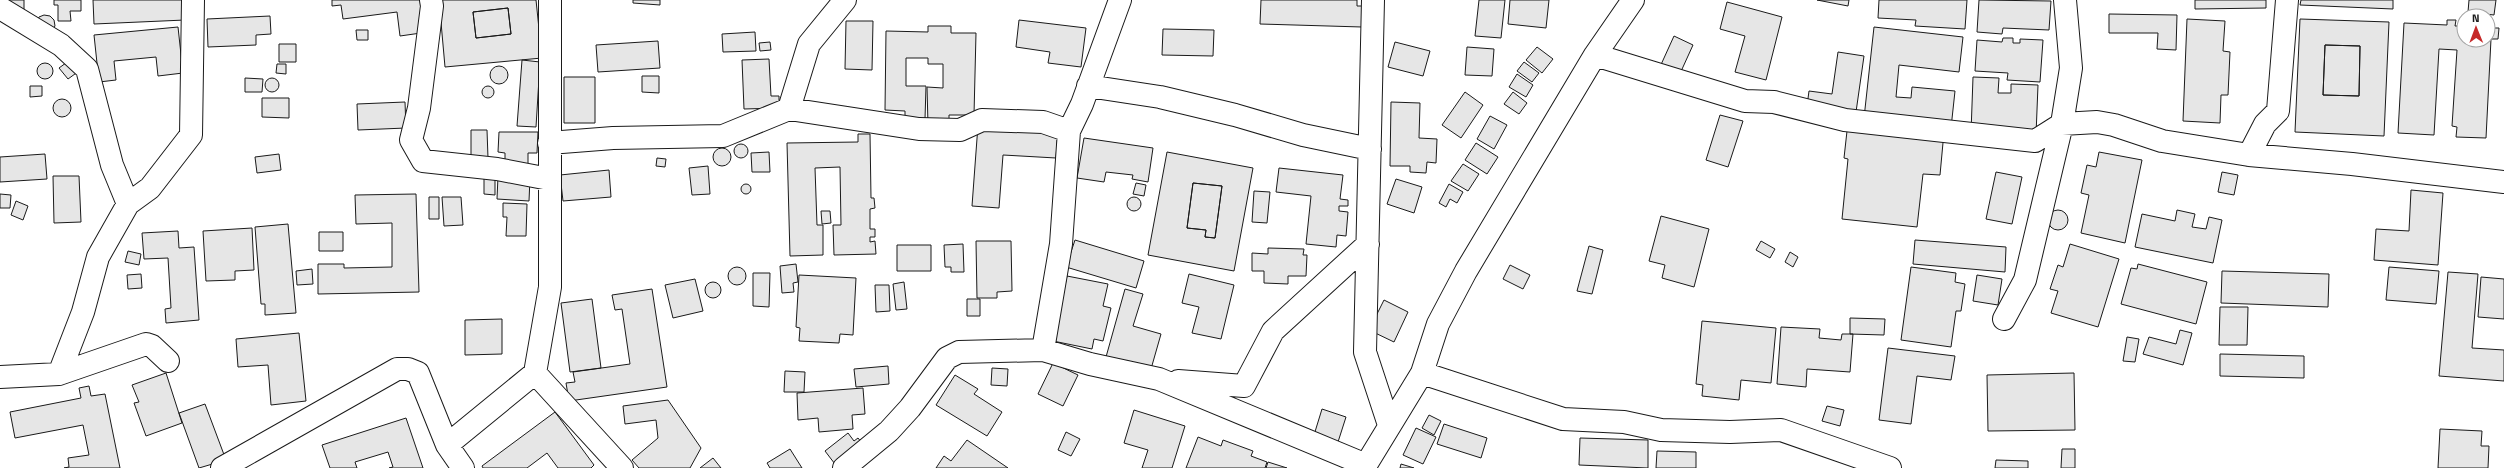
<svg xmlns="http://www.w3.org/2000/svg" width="2504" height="468" viewBox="0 0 2504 468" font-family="'Titillium Web',sans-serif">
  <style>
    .building { fill: #e6e6e6; stroke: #1a1a1a; fill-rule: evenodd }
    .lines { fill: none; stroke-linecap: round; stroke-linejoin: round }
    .street-casing { stroke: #1a1a1a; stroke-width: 24 }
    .street { stroke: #fff; stroke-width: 22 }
  </style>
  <rect width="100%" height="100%" fill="#fff"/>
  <path class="building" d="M9,0H24V11L10,12Z
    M54,0H81V11H70L71,21H58V5H54Z
    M93,0H185V20L94,24Z
    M332,0H424L428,32L400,36L397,12L343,19L341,5L332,6Z
    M439,0H536L542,58L445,67ZM508,8L511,34L476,38L473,12Z
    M633,0H660V5L633,3Z
    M1261,0H1357V6H1363L1362,27L1260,24Z
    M1479,0H1505L1501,38L1475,36Z
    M1510,0H1549L1546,28L1508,24Z
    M1817,0H1849L1848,6Z
    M1879,0H1967L1965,29L1915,26L1916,20L1878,18Z
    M1979,0L2051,1L2049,30L2003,28L2002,34L1977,32Z
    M2195,0H2266V8L2195,9Z
    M2301,0H2393V9L2300,5Z
    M2469,0H2496L2494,15L2468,12Z
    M1727,2L1782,17L1766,80L1735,72L1745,36L1720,29Z
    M508,8L511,34L476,38L473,12Z
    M2109,14L2177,15L2176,50L2157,49L2158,33H2109Z
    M44,15L50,16L54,20L55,26L52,30L36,22L39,17Z
    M270,16L271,34L256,35V45L208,47L207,19Z
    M2187,19L2225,21L2223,51L2230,52L2228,95H2221L2220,123L2183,121Z
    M2300,19L2389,22L2384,136L2295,132ZM2325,45L2360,46L2359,96L2323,95Z
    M1019,20L1086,28L1081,67L1048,63L1050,52L1016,47Z
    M2447,20H2456L2455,26H2464V40H2488V28H2499L2498,39H2491L2486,138L2456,137L2457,127L2452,126L2457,50L2439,49L2434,135L2398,133L2404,23L2447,25Z
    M846,21H873L872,70L845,69Z
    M928,26H951V33H976L974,115H949V125H928L927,87L943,88V64H928V58H906V86H926L925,119H905V111L885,110L886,31L928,32Z
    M178,27L183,73L158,76L156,57L114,61L116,80L99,82L94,35Z
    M1874,27L1963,37L1959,72L1899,65L1896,97L1911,98L1912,87L1955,91L1951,128L1864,118Z
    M1163,29L1214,30L1213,56L1162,55Z
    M356,30H368V40H357Z
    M755,32L756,51L723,52L722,34Z
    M1674,36L1693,45L1678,78L1659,69Z
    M2003,38H2013V43H2020V39L2043,40L2040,82L2007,80L2008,73L1975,71L1977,40L2002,42Z
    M658,41L660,68L598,72L596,45Z
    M770,42L771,50L760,51L759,43Z
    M1395,42L1430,51L1423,76L1388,67Z
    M279,44H296V62H279Z
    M2325,45L2360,46L2359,96L2323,95Z
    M1467,47L1494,49L1492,76L1465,75Z
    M1537,47L1553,59L1542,73L1526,60Z
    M1838,52L1864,56L1856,112L1807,106L1809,91L1832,94Z
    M769,59L771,96H779V108L744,109L742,60Z
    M70,60L79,71L68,79L59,68Z
    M522,60L540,62L536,127L517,126Z
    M1524,62L1539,73L1532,82L1517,71Z
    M37 71a8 8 0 1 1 16 0a8 8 0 1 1-16 0Z
    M277,64H286V74L276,73Z
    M490 75a9 9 0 1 1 18 0a9 9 0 1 1-18 0Z
    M1517,74L1533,85L1526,97L1509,87Z
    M642,76H659V93L642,92Z
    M564,77H595V123H564Z
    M1973,77L1999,78L1998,93H2011V84L2038,85L2036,135L1971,133Z
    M245,78L263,79L262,92H245Z
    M265 85a7 7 0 1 1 14 0a7 7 0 1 1-14 0Z
    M482 92a6 6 0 1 1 12 0a6 6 0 1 1-12 0Z
    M30,86H42V96L30,97Z
    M1465,92L1483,105L1461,138L1442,125Z
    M1513,92L1527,103L1519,114L1504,104Z
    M262,98H289V118L262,117Z
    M53 108a9 9 0 1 1 18 0a9 9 0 1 1-18 0Z
    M405,102L406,128L358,130L357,104Z
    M1391,102L1420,103L1419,138L1437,139L1436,163L1427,162L1426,173L1410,172V166H1390Z
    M1720,115L1743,121L1728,167L1706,160Z
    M1490,116L1507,125L1494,149L1477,139Z
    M1848,122L1944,132L1940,175L1923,174L1917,227L1842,219L1848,159L1844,158Z
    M978,125L1058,130L1056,158L1003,155L999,208L972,206Z
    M471,130H487L488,158H471Z
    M499,132H538L537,153H528V169L505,168V153L498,152Z
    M858,134H870L871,198H874L875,208L870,209V229H875V237H870V242L875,241L876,254L834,255L833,225H841L840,167L815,168L817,225H823V255L790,256L787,143L858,142Z
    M1084,138L1153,148L1148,182L1132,179L1133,175L1106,172L1104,182L1077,178Z
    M1476,143L1498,157L1487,174L1465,160Z
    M734 151a7 7 0 1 1 14 0a7 7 0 1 1-14 0Z
    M713 157a9 9 0 1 1 18 0a9 9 0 1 1-18 0Z
    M769,152L770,172H752L751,153Z
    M1167,152L1253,168L1234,271L1148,255ZM1193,183L1222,186L1215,238L1205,237L1206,230L1187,228Z
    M2099,152L2142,160L2125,243L2081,233L2089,195L2081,193L2087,165L2096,167Z
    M45,154L47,179L0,182V157Z
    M279,154L281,170L257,173L255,157Z
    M657,158L666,159L665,167L656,166Z
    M1463,164L1479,174L1468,191L1451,181Z
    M708,166L710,194L692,195L689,168Z
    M1279,168L1343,175L1340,199L1348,200V206H1339V211L1348,212L1346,236L1337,235L1336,247L1306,244L1311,196L1276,192Z
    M609,170L611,197L563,201L560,175Z
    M1996,172L2022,177L2012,224L1986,219Z
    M2222,172L2238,175L2234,195L2218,192Z
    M484,173H495V195L484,194Z
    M53,176H79L81,222L54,223Z
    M498,176L530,178L529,201L497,199Z
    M1396,179L1422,187L1414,213L1387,204Z
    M1136,183L1146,185L1144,196L1133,194Z
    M1193,183L1222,186L1215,238L1205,237L1206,230L1187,228Z
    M741 189a5 5 0 1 1 10 0a5 5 0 1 1-10 0Z
    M1449,184L1463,192L1457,203L1450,199L1446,207L1439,203Z
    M2411,190L2443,193L2438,265L2374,260L2376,229L2409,231Z
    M1254,191L1270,192L1267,223L1252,222Z
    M0,194L11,195L10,208H0Z
    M416,194L419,292L318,294V264H344V268L392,267V223L356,224L355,195Z
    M429,197H439V219H429Z
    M442,197H461L463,225L444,226Z
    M1127 204a7 7 0 1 1 14 0a7 7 0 1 1-14 0Z
    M16,201L28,206L23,220L11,215Z
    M503,203L527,204L526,236H506L507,217H503Z
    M2048 220a10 10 0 1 1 20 0a10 10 0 1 1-20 0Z
    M2177,210L2195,214L2192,227L2206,229L2209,217L2222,220L2213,263L2135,247L2142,214L2175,221Z
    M821,211H830L831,223L822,224Z
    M1661,216L1709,229L1694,287L1662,278L1665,265L1649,261Z
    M288,224L296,313L265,315V304H261L255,227Z
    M252,228L254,270L235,271V280L206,281L203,231Z
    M178,231L179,248L194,247L199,320L166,323L165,309L171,308L168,258L144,259L142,233Z
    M319,232H343V251H319Z
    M1075,240L1144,261L1136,288L1066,267Z
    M1915,240L2006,247L2005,272L1913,264Z
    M976,241H1011L1012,291L997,292V298H977Z
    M1761,241L1775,249L1770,258L1756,250Z
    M963,244L964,272H951V267H945L944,245Z
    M2070,244L2119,259L2098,327L2051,313L2058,291L2050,289L2058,265L2063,267Z
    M897,245H931V271H897Z
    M1589,246L1603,250L1592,294L1577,291Z
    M1268,248L1304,249L1303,255H1307L1306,276H1288V284L1264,283V271H1252V253L1268,254Z
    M128,251L141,254L139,265L125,262Z
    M1790,252L1798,257L1793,267L1785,262Z
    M796,264L798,282L793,283L794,292L782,293L780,266Z
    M2138,264L2207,282L2196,324L2121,304L2131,268L2137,269Z
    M1510,265L1530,275L1523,289L1503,279Z
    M1911,267L1956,273L1955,282L1965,284L1961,311H1956L1951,347L1901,340Z
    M2389,267L2439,271L2436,304L2386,300Z
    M728 276a9 9 0 1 1 18 0a9 9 0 1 1-18 0Z
    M312,269L313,284L297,285L296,271Z
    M2222,271L2329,274L2328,307L2221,303Z
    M2448,272L2478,274L2472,348L2504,350V381L2439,376Z
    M753,273H770L769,307L753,306Z
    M141,274L142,288L128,289L127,275Z
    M1189,274L1234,285L1221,339L1192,333L1199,307L1182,303Z
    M799,275L856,278L853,335L840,334L839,343L799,341L800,328L796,327Z
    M1977,275L2002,279L1998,305L1973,301Z
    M1067,276L1108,284L1103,306L1111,308L1103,341L1094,339L1092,349L1053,341Z
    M2481,277L2504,279V319L2478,317Z
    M695,279L703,311L673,318L665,285Z
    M705 290a8 8 0 1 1 16 0a8 8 0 1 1-16 0Z
    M904,282L907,309L896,310L893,284Z
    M875,285H889L890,311L876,312Z
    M652,289L667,387L569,401L566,383L575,382L573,372L630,364L622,309L615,310L612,295Z
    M1125,289L1143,294L1133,326L1161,334L1151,369L1106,357Z
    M592,299L601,368L570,372L561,303Z
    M967,299H980V316H967Z
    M1384,300L1408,312L1394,342L1369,330Z
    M2220,307H2248L2247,345H2219Z
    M1850,318L1885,319L1884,335L1850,334Z
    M502,319V354L465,355V320Z
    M1702,321L1776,328L1771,383L1741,380L1739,400L1702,396L1703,385L1696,384Z
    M1781,327L1820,329L1819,338L1841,340L1842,334H1853L1850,372L1807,369L1806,387L1777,384Z
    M2180,330L2192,333L2183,365L2143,354L2149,337L2176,344Z
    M299,333L306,401L271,405L268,365L238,367L236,339Z
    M2127,337L2139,339L2135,362L2123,361Z
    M1888,348L1955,356L1951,380L1917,376L1911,424L1879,420Z
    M2220,354L2304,356V378L2220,376Z
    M1053,363L1078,375L1063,406L1038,394Z
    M888,366L889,384L856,387L854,369Z
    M992,368L1008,369L1007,386L991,385Z
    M785,371L805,372L804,392H784Z
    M166,373L182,423L146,436L134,403L139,402L132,385Z
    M2074,373L2075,430L1988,431L1987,375Z
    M955,375L978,389L974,394L1002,412L987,436L936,405Z
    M89,386L91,396L105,394L120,468H64L69,467L68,458L89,455L83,425L15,438L10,412L81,398L79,388Z
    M863,388L865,414L852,415L853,429L819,432L818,418L798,420L797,393Z
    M668,400L701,448L690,468H639L632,460L658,438L656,420L625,424L623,406Z
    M205,404L226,460L199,468L179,413Z
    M1827,406L1844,410L1840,426L1822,421Z
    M1322,409L1346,417L1338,442L1314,435Z
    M1134,410L1185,426L1172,468H1142L1148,450L1124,443Z
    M555,412L594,465L591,468H558L547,453L527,468H483L482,466Z
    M1429,415L1441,421L1434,435L1422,428Z
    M406,418L423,468H389L393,467L388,452L355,462L357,468H330L322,445Z
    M1444,424L1487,438L1481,458L1437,444Z
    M1416,428L1436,437L1423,464L1403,455Z
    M2440,429L2482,431L2481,446H2489L2488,468H2438Z
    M1066,432L1080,439L1071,456L1058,450Z
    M848,433L854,441L858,438L866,448L838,468L825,451Z
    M1198,437L1221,446L1223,440L1253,451L1251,456L1267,462L1265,468H1186Z
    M1580,438L1648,440V468L1579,465Z
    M967,440L1008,468H936L944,456L951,461Z
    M790,449L802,468H770L767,463Z
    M2062,449H2075V468H2061Z
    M1657,451L1696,452V468H1656Z
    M713,458L721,468H700Z
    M1996,460L2028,461V468H1995Z
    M1268,462L1287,468H1266Z
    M1401,464L1414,468H1400Z"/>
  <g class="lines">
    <g class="street-casing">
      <path id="street" d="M431,0L432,6L419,108L411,140L423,161L497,169L549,179
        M550,0V287L535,373L622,468
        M1373,0L1365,352L1389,425
        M0,8L61,45L87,69L112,165L128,204
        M1595,55L1745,101L1774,102L1845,120L2035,141L2062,124L2097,122L2114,125L2162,141L2249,155L2352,164L2504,182
        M1088,86L1160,97L1235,115L1303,135L1370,149
        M789,109L809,44L845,0
        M549,143L613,138L723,136L789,109L919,129L960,130L982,120L1043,122L1069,131
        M2249,155L2265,124L2278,111L2287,0
        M2004,319L2025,280L2062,124L2071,68L2065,0
        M1043,350L1061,244L1069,131L1082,104L1120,0
        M1422,373L1563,419L1624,422L1661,430L1730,432L1781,430L1890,468
        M59,374L83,312L98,257L128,204L150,188L191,135L193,0
        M0,377L59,374L146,344L152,346L168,361
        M1178,381L1244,386L1273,331L1368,244
        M447,445L535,373
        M222,468L397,369H408L418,373L447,445L463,468
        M844,468L889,431L910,408L947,358L959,352L1043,350L1090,364L1159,379L1366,465
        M1364,468L1422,373L1438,324L1466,271L1595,55L1633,0"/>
    </g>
    <use href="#street" class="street"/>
  </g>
  <g transform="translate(2476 28) rotate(359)"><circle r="19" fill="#ffffff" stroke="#a3a3a3"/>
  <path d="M0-3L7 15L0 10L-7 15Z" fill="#c62828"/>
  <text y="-6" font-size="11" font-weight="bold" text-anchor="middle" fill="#1a1a1a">N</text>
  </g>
</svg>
